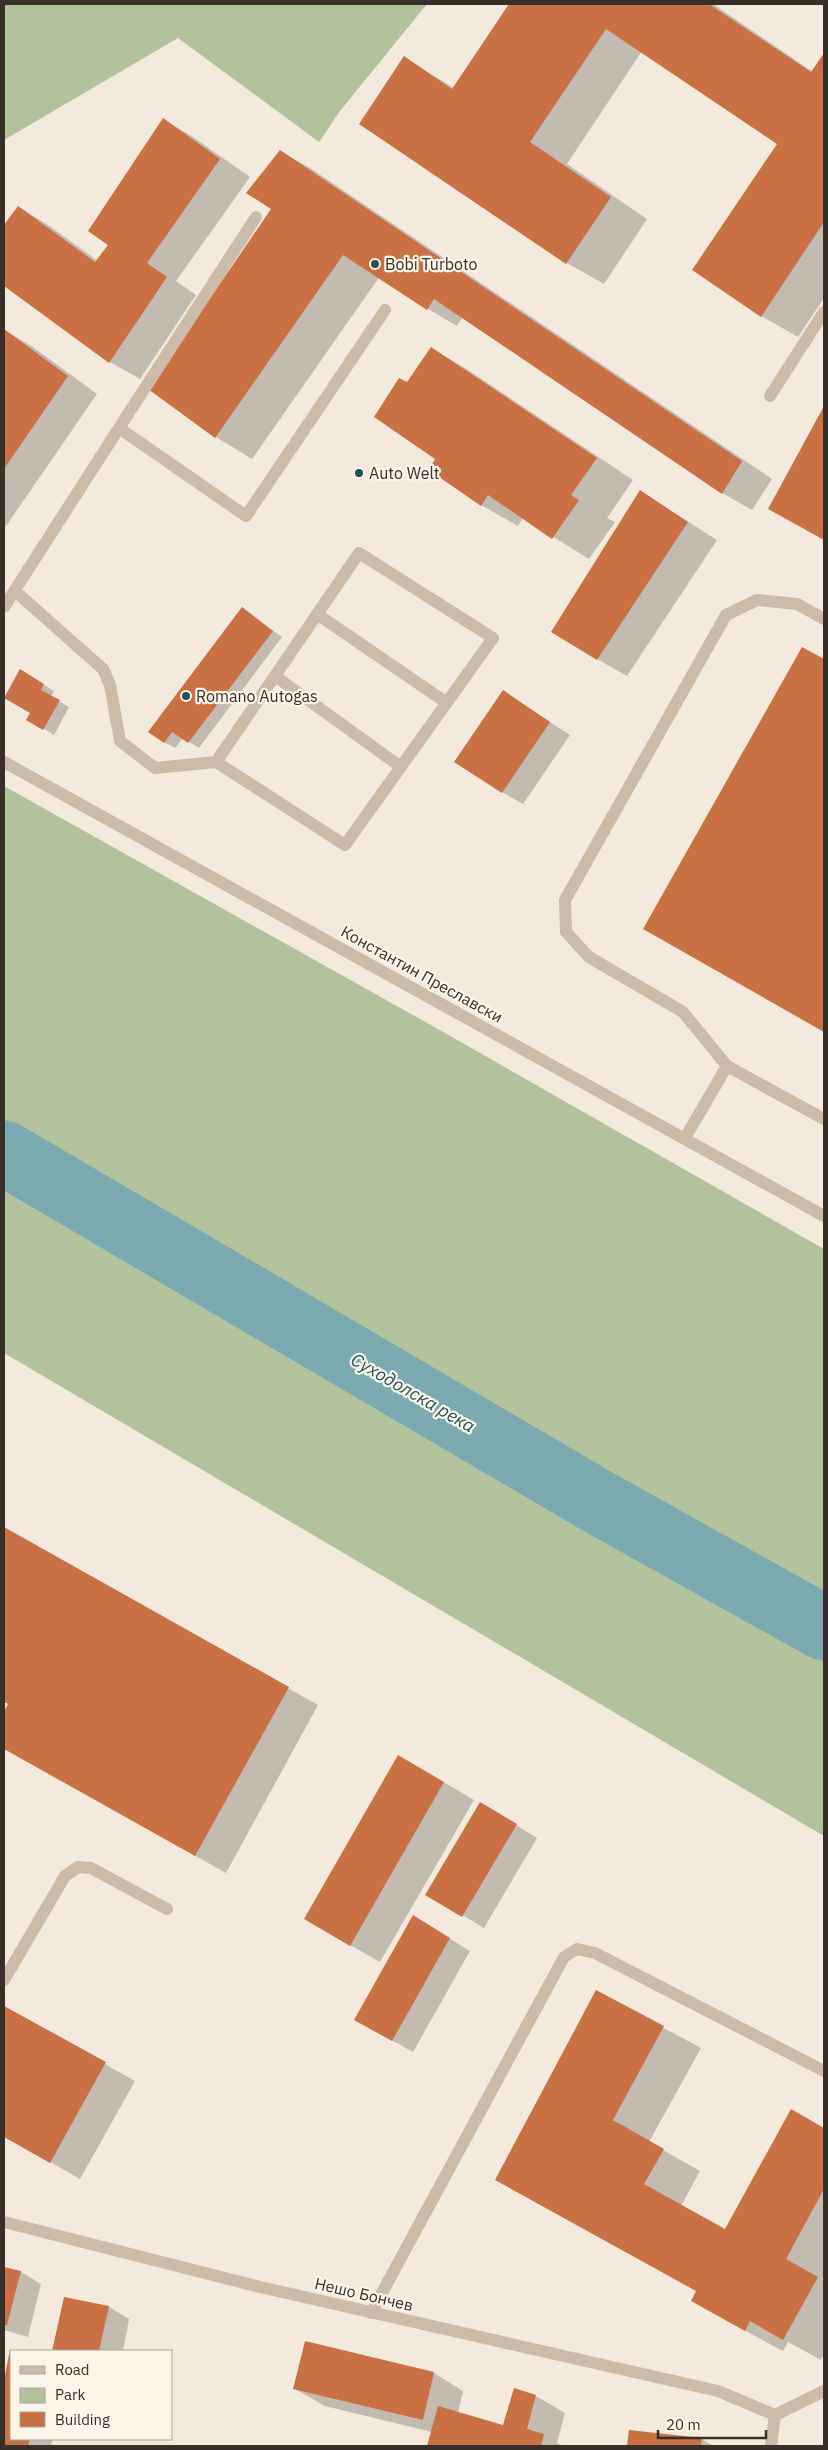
<svg xmlns="http://www.w3.org/2000/svg" width="828" height="2450" viewBox="0 0 828 2450" font-family="'IBM Plex Sans',sans-serif">
  <style>
    .green { fill: #b2c29c }
    .shadow { fill: #0003 }
    .lines { fill: none; stroke-linecap: round; stroke-linejoin: round }
    .river { stroke: #7baab1; stroke-width: 65 }
    .building { fill: #c97045 }
    .minor { stroke: #cbbba8; stroke-width: 12 }
    .poi-dot { fill: #1d515b; stroke: #faf4e9; stroke-width: 2 }
    .labels { text-anchor: middle; stroke-width: 4.5; stroke-linejoin: round; paint-order: stroke }
    .poi-label { font-size: 16px; fill: #382f29; stroke: #faf4e9; text-anchor: start }
    .street-label { font-size: 16px; fill: #382f29; stroke: #faf4e9 }
    .water-label { font-size: 18px; font-style: italic; fill: #1d515b; stroke: #faf4e9 }
  </style>
  <rect width="100%" height="100%" fill="#f3eadd"/>
  <path class="green" d="M4,4H427L340,111L319,142L178,38L4,140Z
    M4,786L445,1033L824,1249V1836L4,1353Z"/>
  <path class="shadow" d="M511,4H713L813,72L824,55V298L798,337L761,316L779,143L642,51L567,164L647,219L604,284L567,263L404,58L454,88Z
    M164,120L193,137L250,177L176,281L196,295L140,379L110,362L4,285V227L19,207L48,225L98,261L110,244Z
    M280,151L310,168L772,479L752,510L722,493L463,317L457,326L428,309L380,276L252,459L216,437L150,389L272,211Z
    M4,330L33,347L97,394L4,529Z
    M431,348L468,370L633,480L607,518L615,522L589,559L523,518L518,526L481,505L437,459L407,384Z
    M824,408V540L770,509Z
    M641,492L717,540L627,676L597,659Z
    M242,609L282,637L199,748L183,738L175,748L164,742Z
    M803,649L824,661V1031L645,928Z
    M21,671L54,691L51,697L69,707L54,735L28,719L32,713Z
    M503,692L570,735L523,804L502,792Z
    M4,1529L318,1705L226,1873L4,1748V1714L9,1704L4,1701Z
    M428,1773L474,1800L380,1962L350,1945Z
    M501,1816L537,1838L484,1928L427,1894Z
    M434,1929L470,1951L413,2052L377,2032Z
    M597,1992L701,2048L649,2142L700,2171L681,2206L725,2231L791,2111L824,2129V2277L822,2280L824,2282V2354L821,2360L788,2342L783,2351L729,2322L697,2291L534,2201Z
    M4,2008L135,2081L80,2179L4,2136Z
    M4,2268L21,2272L41,2284L28,2337L4,2330Z
    M65,2298L109,2307L129,2319L123,2351H53Z
    M11,2353V2439H53L51,2446H4V2387Z
    M434,2373L463,2391L458,2413L504,2426L536,2396L565,2413L557,2443L563,2446H428L432,2432L325,2406L295,2389Z
    M630,2432L701,2439L714,2446H628Z"/>
  <g class="lines">
    <path class="river" d="M4,1153L595,1500L824,1628"/>
  </g>
  <path class="building" d="M509,4H709L811,72L824,53V222L761,317L692,270L777,144L606,29L530,142L611,197L566,264L359,124L404,56L452,89Z
    M163,118L220,159L147,263L167,277L109,363L4,286V225L18,206L95,262L108,245L88,231Z
    M280,150L742,461L722,494L434,299L427,310L343,255L215,438L148,389L271,209L246,193Z
    M4,329L68,376L4,469Z
    M431,347L597,458L571,495L579,500L552,539L488,495L481,506L429,470L435,459L374,417L399,378L407,382Z
    M824,406V540L768,509Z
    M640,490L688,522L597,660L551,632Z
    M242,607L273,631L188,743L172,732L164,743L148,732Z
    M802,647L824,659V1032L643,929Z
    M20,669L44,684L41,690L60,700L43,730L26,720L30,713L4,698Z
    M503,690L550,722L502,793L454,762Z
    M4,1527L289,1687L195,1856L4,1749V1712L8,1704L4,1702Z
    M398,1755L444,1782L350,1946L304,1919Z
    M480,1802L517,1824L462,1917L425,1895Z
    M413,1915L450,1938L392,2041L354,2020Z
    M596,1990L664,2026L613,2120L664,2149L644,2184L725,2229L791,2109L824,2128V2189L786,2259L818,2277L783,2340L750,2321L745,2331L691,2301L696,2291L495,2180Z
    M4,2006L106,2062L50,2163L4,2137Z
    M4,2267L21,2271L7,2325H4Z
    M64,2297L109,2306L99,2351H52Z
    M305,2341L434,2372L423,2420L293,2389Z
    M10,2349L11,2439H30L28,2446H4V2381Z
    M514,2388L536,2395L527,2429L544,2434L541,2446H427L438,2406L503,2425Z
    M629,2430L702,2438L701,2446H627Z"/>
  <g class="lines">
    <path class="minor" d="M770,396L824,312
      M119,428L256,217
      M15,591L103,669L110,685L120,741L155,768L216,762L345,845L493,638L359,553L216,762
      M4,607L119,428L246,516L385,310
      M317,614L447,703
      M824,619L797,604L757,600L726,615L565,900L566,932L589,957L683,1012L727,1066L824,1119
      M275,676L401,767
      M4,762L824,1216
      M685,1138L727,1066
      M4,1980L65,1876L78,1867L91,1868L167,1909
      M4,2222L260,2287L718,2391L775,2415L824,2391
      M371,2313L564,1957L577,1949L595,1953L824,2071
      M771,2446L775,2415"/>
  </g>
  <g class="poi-dot">
    <circle cx="375" cy="264" r="5"/>
    <circle cx="359" cy="473" r="5"/>
    <circle cx="186" cy="696" r="5"/>
  </g>
  <g class="labels">
    <g class="poi-label">
      <text x="385" y="270">Bobi Turboto</text>
      <text x="369" y="479">Auto Welt</text>
      <text x="196" y="702">Romano Autogas</text>
    </g>
    <g class="street-label">
      <text transform="translate(422 974) rotate(29)" y="6">Константин Преславски</text>
      <text transform="translate(364 2294) rotate(13)" y="6">Нешо Бончев</text>
    </g>
    <g class="water-label">
      <text transform="translate(413 1393) rotate(30)" y="6">Суходолска река</text>
    </g>
  </g>
  <rect width="828" height="2450" fill="none" stroke="#382f29" stroke-width="10"/>
  <rect x="10" y="2350" width="162" height="90" fill="#faf4e9" stroke="#aca59c"/>
  <rect x="20" y="2366" width="25" height="8" fill="#cbbba8" stroke="#aca59c"/>
  <text x="55" y="2375" font-size="15" fill="#382f29">Road</text>
  <rect x="20" y="2388" width="25" height="15" fill="#b2c29c" stroke="#aca59c"/>
  <text x="55" y="2400" font-size="15" fill="#382f29">Park</text>
  <rect x="20" y="2412" width="25" height="15" fill="#c97045" stroke="#aca59c"/>
  <text x="55" y="2425" font-size="15" fill="#382f29">Building</text>
  <path d="M658 2430v8h108v-8" fill="none" stroke="#382f29" stroke-width="2.5"/>
  <text x="666" y="2430" font-size="15" fill="#382f29" stroke="#faf4e9" stroke-width="4" paint-order="stroke">20 m</text>
</svg>
